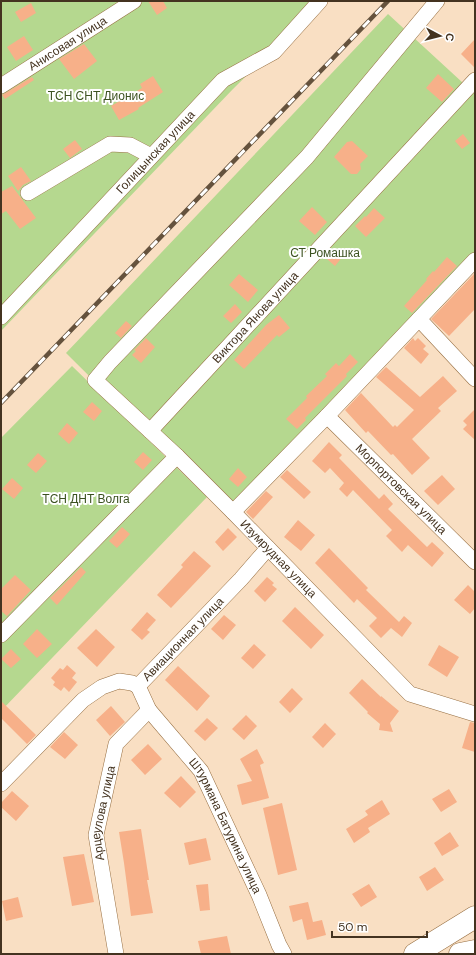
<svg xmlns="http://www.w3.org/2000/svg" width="476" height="955" viewBox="0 0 476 955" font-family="'DM Sans',sans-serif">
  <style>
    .green { fill: #b5d88f }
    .building { fill: #f7b089 }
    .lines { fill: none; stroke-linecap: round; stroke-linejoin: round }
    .street-casing { stroke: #976f42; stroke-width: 16 }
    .primary-casing { stroke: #976f42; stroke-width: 23 }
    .street { stroke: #fff; stroke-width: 15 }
    .primary { stroke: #fff; stroke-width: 22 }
    .rail-casing { stroke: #65523d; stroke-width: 4.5 }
    .rail { stroke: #fff; stroke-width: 3; stroke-dasharray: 9; stroke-linecap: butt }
    .labels { text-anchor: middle; stroke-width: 4; stroke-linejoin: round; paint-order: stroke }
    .street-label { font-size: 12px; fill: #443320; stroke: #fff }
    .park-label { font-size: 12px; fill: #3c5221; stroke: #fff }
  </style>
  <rect width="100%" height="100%" fill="#f9dfc3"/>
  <path class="green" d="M1,1H322L233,89L1,331Z
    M388,14L475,94V265L231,517L66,353Z
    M72,366L207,497L1,711V438Z"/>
  <path class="building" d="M148,1H163L167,8L157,15Z
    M31,3L36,13L21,22L15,12Z
    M24,36L33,50L16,61L7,47Z
    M475,39V68L461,54Z
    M84,44L97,61L74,79L59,59Z
    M438,74L454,89L442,102L426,88Z
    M153,76L163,92L138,108L139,109L119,120L111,106L142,88L140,84Z
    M32,77L34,80L5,99L2,95Z
    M463,134L470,143L462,149L455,141Z
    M75,140L82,149L70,158L63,149Z
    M352,141L368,156L360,164L361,169L357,174H351L334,157L347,142Z
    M21,167L31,181L23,185L18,191L8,176Z
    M12,186L36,218L20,229L6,211L1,214V192Z
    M312,207L327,222L315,235L299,221Z
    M374,208L385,218L366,237L355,226L365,216L366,217Z
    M336,249L344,255L335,266L327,259Z
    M447,257L457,266L412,313L404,306L427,280L426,279L433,271L434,272Z
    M475,273V309L449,336L431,319Z
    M239,274L258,290L248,302L229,285Z
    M235,304L242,312L231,323L223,316Z
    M279,315L290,328L279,337L277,335L244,369L234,360L266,325Z
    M126,321L132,326L121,338L115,333Z
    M146,338L155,347L141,363L132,355L136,351L134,350Z
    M413,338L415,341L418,338L426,346L423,349L429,354L421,364L404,348Z
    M350,354L358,362L346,374L347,376L305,418L306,420L297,429L286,419L307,398L306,396L327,376L325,374L336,363L339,366Z
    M386,367L420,397L443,376L457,391L438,408L441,411L412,439L430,458L412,475L393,454L391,455L368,431L366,433L345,410L361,393L393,427L395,425L397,427L414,410L376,377Z
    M92,402L102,411L94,421L83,412Z
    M475,409V440L463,429L467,425L463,421Z
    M67,423L78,433L69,444L58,434Z
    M329,442L342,455L339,458L379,499L384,494L393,504L388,509L427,547L432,542L444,553L432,567L408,545L402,552L386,536L392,530L353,490L347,497L339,489L344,483L330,468L325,473L312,461Z
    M143,452L152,460L143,470L134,462Z
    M38,453L47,461L36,473L27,465Z
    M238,468L247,477L238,487L229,479Z
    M287,470L311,492L304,499L280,477Z
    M442,475L455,489L438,505L424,491Z
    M12,478L23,488L14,499L2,489Z
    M266,491L273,497L253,519L246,512Z
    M298,520L315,535L301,551L284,537Z
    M122,527L130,534L117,548L109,541Z
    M228,528L237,537L223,551L215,542Z
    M329,548L368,588L366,590L399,622L404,616L412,623L402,637L391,628L381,638L369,626L377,618L357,599L354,603L315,563Z
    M194,551L211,566L171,608L157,595L183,567L181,565Z
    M81,567L86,572L57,605L50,598Z
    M15,575L31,590L7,616L1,611V589Z
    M267,577L274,583L272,585L277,589L265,602L254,591Z
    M468,585L475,592V608L470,614L454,600Z
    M295,607L324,635L311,649L282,621Z
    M147,612L156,620L147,630L150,632L142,640L131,630Z
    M224,615L236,625L223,640L211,629Z
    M37,629L52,644L37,658L23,644Z
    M96,629L115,647L97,667L77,648Z
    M254,644L266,655L253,669L241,658Z
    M439,645L459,657L447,677L428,665Z
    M11,649L21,659L11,668L1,659Z
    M67,665L76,673L72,678L77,682L69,692L64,687L61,691L53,685L55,682L51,678L60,668L63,670Z
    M178,666L210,696L197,711L165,680Z
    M362,679L381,697V696L399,711L390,723L393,732L379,730L380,724L367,713L368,712L349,693Z
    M292,688L303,699L290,713L279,702Z
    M1,701L36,735L27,744L1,718Z
    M111,706L125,722L110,736L96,720Z
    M246,715L257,726L244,740L232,729Z
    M207,718L218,728L205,741L194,731Z
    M470,722L475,723V752L462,748Z
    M325,723L336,734L323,748L312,737Z
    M64,732L78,745L65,759L50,747Z
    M148,744L162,759L145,775L131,760Z
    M257,749L264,763L260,765L269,798L242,805L237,785L252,781L240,759Z
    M181,776L196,792L180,808L164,793Z
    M449,789L457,802L441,812L432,799Z
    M12,791L29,806L16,821L1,807V803Z
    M382,800L390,814L368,828L370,832L354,843L346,829L368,815L365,811Z
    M282,803L297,870L278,875L263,808Z
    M141,829L149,880H147L153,913L131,916L124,863L119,832Z
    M450,832L459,846L442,856L434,843Z
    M206,838L211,860L189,865L184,843Z
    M84,854L94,902L72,906L63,857Z
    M435,867L444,880L427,891L419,877Z
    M208,884L210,910L200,911L196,885Z
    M369,884L377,897L361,907L352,894Z
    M18,897L23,917L6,921L2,901Z
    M308,902L313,922L322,920L326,935L307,940L302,919L293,922L289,906Z
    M227,936L231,954H201L198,941Z"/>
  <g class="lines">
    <g class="street-casing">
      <g id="street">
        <path id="s1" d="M437,1L307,157L110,362L95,380L177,456L233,512L410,694L475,714"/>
        <path id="s2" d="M1,86L134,1"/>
        <path d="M28,193L110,144L130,145L151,156"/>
        <path id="s3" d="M1,317L223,80L274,52L320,1"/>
        <path d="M419,319L475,379"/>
        <path id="s4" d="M327,416L475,562"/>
        <path id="s5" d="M150,431L475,80"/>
        <path d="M233,512L327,416L475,260"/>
        <path d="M1,635L177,456"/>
        <path id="s6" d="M138,686L241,579L268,548"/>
        <path id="s7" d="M149,710L201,771L259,895L279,945L284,954"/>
        <path d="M1,784L83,700L102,687L119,681L132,683L138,686"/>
        <path id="s8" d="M116,954L96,835L116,744L149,710L138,686"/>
      </g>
    </g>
    <g class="primary-casing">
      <path id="primary" d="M415,954L475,917
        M460,954L475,951"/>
    </g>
    <use href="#street" class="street"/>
    <use href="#primary" class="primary"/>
    <g class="rail-casing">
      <path id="rail" d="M1,403L388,1"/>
    </g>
    <use href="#rail" class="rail"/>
  </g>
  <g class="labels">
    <g class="street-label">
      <text dy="4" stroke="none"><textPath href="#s2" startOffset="79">Анисовая улица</textPath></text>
      <text dy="4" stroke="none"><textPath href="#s3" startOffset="226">Голицынская улица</textPath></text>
      <text dy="4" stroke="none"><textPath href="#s5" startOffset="155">Виктора Янова улица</textPath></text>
      <text dy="4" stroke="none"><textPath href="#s4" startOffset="104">Морпортовская улица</textPath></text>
      <text dy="4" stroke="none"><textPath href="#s1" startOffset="767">Изумрудная улица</textPath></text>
      <text dy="4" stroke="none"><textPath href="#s6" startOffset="65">Авиационная улица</textPath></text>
      <text dy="4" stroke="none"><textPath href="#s8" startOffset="143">Арцеулова улица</textPath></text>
      <text dy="4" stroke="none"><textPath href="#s7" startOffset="140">Штурмана Батурина улица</textPath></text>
    </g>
    <g class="park-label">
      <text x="96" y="100">ТСН СНТ Дионис</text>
      <text x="325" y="257">СТ Ромашка</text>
      <text x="86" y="503">ТСН ДНТ Волга</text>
    </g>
  </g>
  <rect width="476" height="955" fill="none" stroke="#443320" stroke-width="4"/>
  <g transform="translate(440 36) rotate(97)" stroke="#ffffff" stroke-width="3" paint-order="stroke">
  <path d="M0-3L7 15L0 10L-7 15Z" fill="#443320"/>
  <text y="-6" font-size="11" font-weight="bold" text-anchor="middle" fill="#443320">С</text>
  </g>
  <path d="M332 931v6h95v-6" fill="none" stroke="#443320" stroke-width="2"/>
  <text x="338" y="931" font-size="12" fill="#443320" stroke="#ffffff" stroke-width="3" paint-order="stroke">50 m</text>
</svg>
